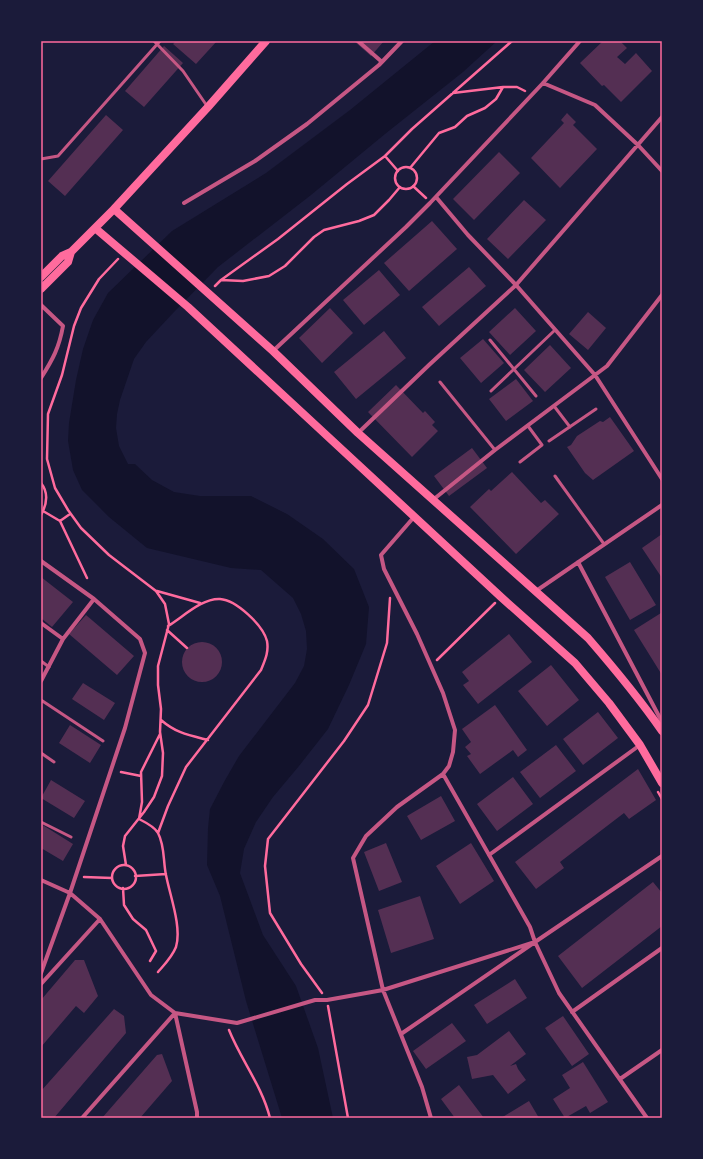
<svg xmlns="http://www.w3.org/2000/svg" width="703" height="1159" viewBox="0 0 703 1159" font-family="'Alegreya Sans',sans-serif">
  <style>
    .water { fill: #12122b }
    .building { fill: #542f53 }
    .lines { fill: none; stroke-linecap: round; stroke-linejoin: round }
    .path { stroke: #ff6b9d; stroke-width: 2.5 }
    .service { stroke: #c65784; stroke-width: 3 }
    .minor { stroke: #c65784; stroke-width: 4 }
    .secondary { stroke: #ff6b9d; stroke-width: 8 }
    .neatline { fill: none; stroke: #ff6b9d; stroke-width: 1.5 }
  </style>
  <rect width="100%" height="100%" fill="#1b1b3a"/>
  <path class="water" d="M435,41H497L463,72L385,134L311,195L218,267L174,312L146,342L134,359L120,400L117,414L116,428L119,446L128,464H135L152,480L174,492L200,496H251L287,514L323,539L354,569L369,607L366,644L349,685L328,729L299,766L273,797L256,822L244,849L240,873L263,935L296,986L318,1048L333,1118H282L246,1001L220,896L207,865L208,828L210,809L224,782L239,756L295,683L304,666L307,649L306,631L301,614L293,598L261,570L231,568L147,548L109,517L82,490L73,470L68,441L69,423L76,380L83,349L93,320L108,293L172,231L266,173L350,110Z"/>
  <path class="building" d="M176,41H217L196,64L173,44Z
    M354,41H384L371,56Z
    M603,41H620L627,48L617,57L625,64L636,53L652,71L621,102L604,85L602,86L580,63Z
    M164,46L183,63L144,107L125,91Z
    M567,113L576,122L573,125L597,149L560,188L531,158L564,123L561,120Z
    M106,115L123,130L65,196L48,181Z
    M499,152L520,173L474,220L453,199Z
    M524,200L546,220L508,259L487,239Z
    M432,221L457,249L409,291L384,263Z
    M469,267L486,286L439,326L422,307Z
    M379,270L400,295L364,325L343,300Z
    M330,308L353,333L322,363L299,338Z
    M515,308L536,331L510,355L489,332Z
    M588,312L606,328L588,350L569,334Z
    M384,331L406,358L356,399L334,372Z
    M483,339L504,363L481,383L460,358Z
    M550,345L571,368L545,392L524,370Z
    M516,379L533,401L506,421L489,399Z
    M396,385L423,413L425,411L435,422L432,425L438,431L412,457L368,412Z
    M610,417L634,451L593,480L585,473L567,447L571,445L577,436L600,421L603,422Z
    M472,448L487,468L449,496L434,476Z
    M512,472L541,503L545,500L559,514L516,554L470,507L489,489L491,491Z
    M662,534V578L642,548Z
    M630,562L656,605L630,620L605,577Z
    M41,577L73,602L52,627L41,618Z
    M661,613L662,614V675L634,630Z
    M86,615L134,656L117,675L69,634Z
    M509,634L532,662L478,704L463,685L469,681L462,672Z
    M182 662a20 20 0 1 1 40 0a20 20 0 1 1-40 0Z
    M551,665L579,700L547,726L518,691Z
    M83,683L115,703L104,720L72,699Z
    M495,705L527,750L518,757L513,750L480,774L467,756L471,754L465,747L471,742L462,729Z
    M598,712L618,738L583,765L563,739Z
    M70,725L101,745L90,763L59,743Z
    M556,745L576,771L540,798L520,772Z
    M638,769L656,800L629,819L624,813L560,862L564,868L536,889L515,862Z
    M513,777L533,804L497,831L477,804Z
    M51,780L85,801L74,818L41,798Z
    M441,796L455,821L421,840L407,816Z
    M41,824L73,844L63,861L41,848Z
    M386,843L402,882L379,891L364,852Z
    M471,843L494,881L460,904L436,866Z
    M653,882L662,893V926L582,988L558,956Z
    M420,896L434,939L391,953L378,910Z
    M75,960H84L98,996L84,1013L76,1006L41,1047V1000Z
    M515,979L527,998L487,1024L474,1005Z
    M114,1009L124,1016L126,1033L54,1118H41V1091Z
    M563,1016L589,1054L572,1066L545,1028Z
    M452,1023L466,1041L426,1069L413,1051Z
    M509,1031L526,1054L510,1066L516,1064L518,1069L526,1080L508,1094L493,1075L472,1079L467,1057L477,1055Z
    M162,1054L172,1081L140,1118H102L157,1055Z
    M583,1062L608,1102L590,1113L586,1106L565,1118L553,1099L570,1088L562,1075Z
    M459,1085L484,1118H455L441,1099Z
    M529,1101L539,1118H501Z"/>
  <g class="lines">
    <path class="path" d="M453,93L503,87H517L525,91
      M385,156L398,171
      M395 178a11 11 0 1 1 22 0a11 11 0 1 1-22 0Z
      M410,168L439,133L455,127L467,116L485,108L496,99L503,87
      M413,186L426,198
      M118,259L99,279L81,308L74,326L62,375L48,414L47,459L55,488L68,510L81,528L109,555L156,591L165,604L169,624L158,666V685L161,709L160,732L163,753L162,776L154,797L144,812L125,836L123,846L126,865
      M221,280L278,239L347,184L385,156L412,129L512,41
      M215,286L221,280L243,281L269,276L285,266L314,237L324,230L359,221L374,215L389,200L400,187
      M41,483C49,493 47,504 41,515
      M43,511L60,521L87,578
      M60,521L70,514
      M157,591L200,603
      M167,630L187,648
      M437,660L495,603
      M161,720C176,733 188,735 208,740
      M121,772L141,776
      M658,792L662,799
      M158,833L168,806L186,767L261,670C265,660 269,652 267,641C263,625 236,600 220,599C202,598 183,617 168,626
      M112 877a12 12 0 1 1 24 0a12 12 0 1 1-24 0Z
      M135,876L166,874
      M84,877L112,878
      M123,888L124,905L133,919L146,930L156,951L150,961
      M158,972C165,964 172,957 176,947C182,927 170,896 166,875C163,861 165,846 158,833C155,827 145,822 139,819L142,802L141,772L160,734
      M322,993L301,964L270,913L265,866L268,839L344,741L368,705L387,643L390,598
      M328,1006L348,1118
      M229,1030C241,1060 262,1086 270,1118"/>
    <path class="service" d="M154,41L183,71L207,106
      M41,159L58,156L160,41
      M490,340L536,396
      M440,382L495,450
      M491,391L555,330
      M554,406L570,427
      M549,441L596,409
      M520,462L542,445L528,426
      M555,476L604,544
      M41,661L49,667
      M41,700L103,741
      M41,753L54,762
      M41,822L71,837"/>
    <path class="minor" d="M358,41L382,62
      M543,83L595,105L638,145L662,171
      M436,197L468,235L516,285L595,375L662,479
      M184,203L255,161L307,124L379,65L402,41
      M41,305L63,326C59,348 53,359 41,378
      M273,351L406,227L430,203L543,83L580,41
      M358,433L429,365L516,285L662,117
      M434,499L495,450L607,366L662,295
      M414,517L381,555L384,569L417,634L443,693L455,730L453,752L449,766L443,774L530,927L535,942L559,993L647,1118
      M41,561L94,599L140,639L145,653L125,728L70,893L41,973
      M578,562L662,722
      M536,591L662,505
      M41,623L63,639
      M41,681L63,639L94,599
      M489,855L640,745
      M41,880L70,893L100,919L151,995L175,1013L237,1023L315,1000H327L383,990L535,942
      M41,984L100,919
      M572,1012L662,948
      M175,1013L197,1112V1118
      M401,1034L535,942L662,856
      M620,1079L662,1050
      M82,1118L175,1013
      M431,1118L422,1087L383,990L353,858L366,836L397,807L443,774"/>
    <path class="secondary" d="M114,209L273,351L358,433L588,638C614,668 639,698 662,731
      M95,228L188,307L501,597L575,663L609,703L640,745L662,783
      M41,277L62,256L71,252L114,209L208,107L266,41
      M41,289L68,262L71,252"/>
  </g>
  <rect width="703" height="1159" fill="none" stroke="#1b1b3a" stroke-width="84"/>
  <rect x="42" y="42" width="619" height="1075" class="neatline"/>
</svg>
